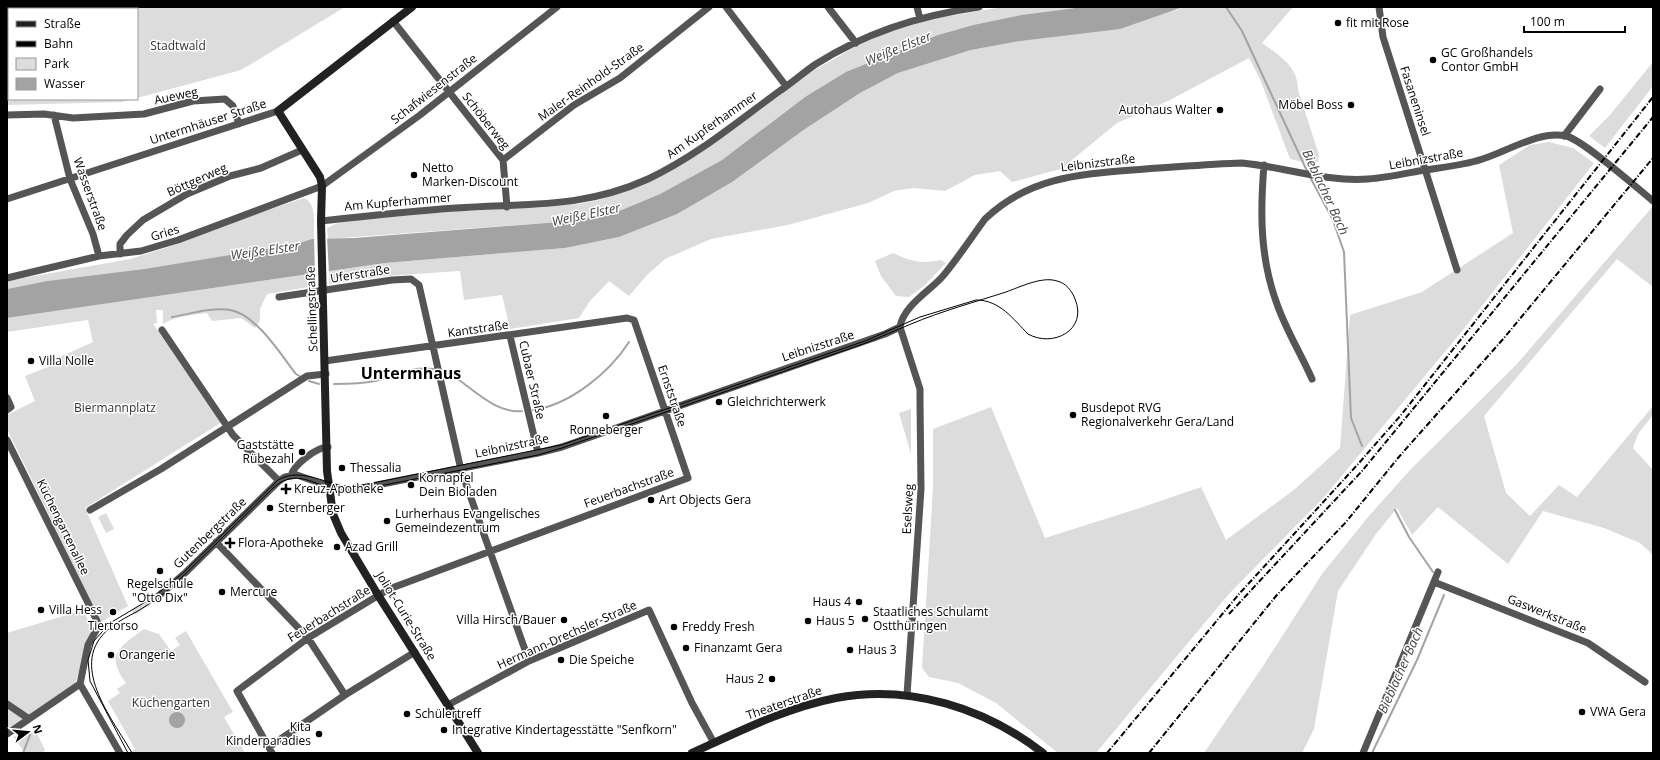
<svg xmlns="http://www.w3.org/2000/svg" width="1660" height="760" viewBox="0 0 1660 760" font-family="'Open Sans',sans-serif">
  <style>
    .green { fill: #dcdcdc }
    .water { fill: #a3a3a3 }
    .pier { fill: #fff }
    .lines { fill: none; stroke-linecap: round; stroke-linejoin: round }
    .stream { stroke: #a3a3a3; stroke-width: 2 }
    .minor { stroke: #555; stroke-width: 7 }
    .secondary { stroke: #222; stroke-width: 8 }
    .tram { stroke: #000; stroke-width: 1 }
    .rail { stroke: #000; stroke-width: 2; stroke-dasharray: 6 2 1 2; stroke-linecap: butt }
    .poi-dot { fill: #000; stroke: #fff; stroke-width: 1.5 }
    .labels { text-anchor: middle; stroke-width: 3; stroke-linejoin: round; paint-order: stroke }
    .poi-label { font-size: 12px; fill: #000; stroke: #fff; text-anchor: start }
    .park-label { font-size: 12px; fill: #333; stroke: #fff }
    .street-label { font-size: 12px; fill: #000; stroke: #fff }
    .water-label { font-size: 13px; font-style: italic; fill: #444; stroke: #fff }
    .district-label { font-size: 16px; font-weight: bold; fill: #000; stroke: #fff }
  </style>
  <rect width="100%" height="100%" fill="#fff"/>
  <path class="green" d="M7,7H345L241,70L137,98V9H9V99H133L122,102L7,105Z
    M1003,7H1083L1021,15L973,25L938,35L885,55L805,97L722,160L660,194L612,214L559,222L328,239L327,228L338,223L358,220L456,211L578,204L599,200L655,178L804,76L855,47L881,35L931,19Z
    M1183,7H1293L1262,43C1280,56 1298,66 1298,90L1319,155L1318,162L1308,163L1290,159L1260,79L1249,58L1168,101L1117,123L1067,164L1064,168L1012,182L1000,171L975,175L945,191L913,188L894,191L868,203L788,225L711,239L665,259L647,275L629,296L609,281L590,301L579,318L510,329L502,295L464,300L460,271L386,276L329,284V271L385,263L565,248L619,237L802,131L860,93L898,73L971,50L1177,10Z
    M1653,62V86L1605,148L1589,136L1610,115Z
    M1549,142L1573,148L1594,163L1463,330L1325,496L1228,595L1096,753H1058L996,703L958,683L929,677L922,668L933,488V429L991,407L1045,538L1140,508L1201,487L1226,540L1295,489L1340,448L1350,315L1422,292L1513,233L1499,165L1530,145Z
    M304,198C318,203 313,228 314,239L297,244L144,269L47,281L7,289V281L130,259L169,247L247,217Z
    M1653,206V287L1617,259L1484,416L1506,493L1530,516L1559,485L1577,497L1653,406V415L1638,434L1633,448L1653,470V555L1640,543L1604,528L1543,511L1508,564L1438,507L1412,535L1397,508L1376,534L1338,591L1314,729L1302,753H1204L1265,663L1322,574L1368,517L1411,469L1516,365Z
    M893,253C912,262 921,264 941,260L946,263L924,286L909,297L896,296L881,276L875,261Z
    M316,273L315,286L267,294L260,309V321L255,328L241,318L212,321L207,313C191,315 176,316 163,324V310H156L157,323L153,324L156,328L222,422L85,508L128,606L101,622L7,429V415L35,401L25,376L48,367L62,356L93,342L88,320L7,332V318Z
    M911,409V454L899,413Z
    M106,513L114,529L106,533L98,517Z
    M153,596L157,601L134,615L131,610Z
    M83,610L92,628L75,685L7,729V633Z
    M144,629L159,634L171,651L180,645L175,638L186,631L233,712L224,717L245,753H128L135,749L108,701L120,693L117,689L126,683C104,654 121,646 144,629Z
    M35,729L45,750L42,753H23L24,751L13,737Z"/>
  <path class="water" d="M1083,7H1183L1120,29L1020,41L971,50L898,73L860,93L802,131L732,182L677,214L619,237L565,248L385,263L7,318V289L47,281L144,269L297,244L312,239L354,238L559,222L612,214L660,194L722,160L805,97L846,72L938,35L973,25L1021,15Z
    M169 720a8 8 0 1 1 16 0a8 8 0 1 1-16 0Z"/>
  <path class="pier" d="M314,237H327L329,273L315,275Z"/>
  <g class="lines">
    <path class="stream" d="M1226,7L1242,31L1307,171
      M1310,177L1333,220L1344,252L1351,418L1362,446
      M172,317C190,314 212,307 230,310C256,314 281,355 296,374L301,377
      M444,372L452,375C472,388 496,414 522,411
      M309,381L319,384
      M334,384C348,384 361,384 375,381C395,376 412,366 433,369
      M533,410C570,405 610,372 629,342
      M1395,510L1409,537L1433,572
      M23,753L30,735
      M1372,753L1417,660L1444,595"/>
    <path class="minor" d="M726,7L786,86
      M828,7L856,43
      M917,7L920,19
      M1379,7L1383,37L1457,270
      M393,21L503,160L507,207
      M7,115L44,114L73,118L144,114L193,101L225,99L233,106L239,124
      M54,115L70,179L93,234L99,256
      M1564,136L1600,89
      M503,160L574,105L620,78L709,7
      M1264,165C1260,213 1260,258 1277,304C1286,330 1301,354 1312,379
      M7,199L278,111
      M321,221C366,216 411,211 456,208C526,203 582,209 648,179C697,156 738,121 781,90C793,82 804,72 816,64C865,33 922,15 979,7
      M120,254V244L127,235L143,220L187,194L230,176L261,168L302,150
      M7,278L99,256L141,251L178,240L322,186L420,115L557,7
      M279,297L392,280L411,279L419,285L461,470L529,661
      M900,327L920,389V401L921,489L907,695
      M162,330L233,435L279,481
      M510,336L538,453
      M7,398L11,407L7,410
      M7,440L99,625L88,645L80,684L120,753
      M291,476C293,465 317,447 328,447
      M90,510L161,469L307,376L326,374
      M216,542L308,638L345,695
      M1434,582L1588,643L1645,682
      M155,599L184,574L279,481L285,477L297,475L334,488L352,490L538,453L562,447L885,334L900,327C903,306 930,291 943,276C958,258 971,238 985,219C1031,175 1084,174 1145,169C1177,167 1210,164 1242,163C1284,167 1326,182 1368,179C1385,178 1403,174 1419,171C1438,168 1458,166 1476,161C1504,154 1537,130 1566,136C1583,140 1636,187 1653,201
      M7,704L29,719
      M448,705L529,661L649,610L692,703L714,743
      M7,734L80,684
      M269,747L345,695L415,652
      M272,753L237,691L308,638L389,589L688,478L634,320L627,318L325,361
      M1363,753L1438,572"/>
    <path class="secondary" d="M412,7L278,111L320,177L322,186L321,221L327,471L333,514L341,533L378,595L478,753
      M692,753C738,732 785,708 836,698C910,684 985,708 1043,753"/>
    <path class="tram" d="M128,753L90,681L88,660L94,641L110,623L152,598L183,573L278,480C302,466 327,486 353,487L561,445L865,341L920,317L976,300C1000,300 1013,319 1028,334C1053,348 1088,330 1075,299C1072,291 1066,283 1057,281C1042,276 1020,287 1006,292C975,302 942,311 911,324C896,330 881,337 866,343L562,448L538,455L354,491C320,494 301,463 273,488L173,586C162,595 151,603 138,611C129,616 118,621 110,628C66,663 112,718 132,753"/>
    <path class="rail" d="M1229,614L1362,471L1653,117
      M1107,753L1239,594L1359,463L1401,415L1653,97
      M1149,753L1276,596L1346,522L1398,458L1504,338L1653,158"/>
  </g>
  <g class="poi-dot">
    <circle cx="1338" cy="23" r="4"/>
    <circle cx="1433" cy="60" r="4"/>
    <circle cx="1351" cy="105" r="4"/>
    <circle cx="1220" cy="110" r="4"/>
    <circle cx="414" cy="175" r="4"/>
    <circle cx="31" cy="361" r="4"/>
    <circle cx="719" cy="402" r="4"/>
    <circle cx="1073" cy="415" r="4"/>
    <circle cx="606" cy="416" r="4"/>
    <circle cx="302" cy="452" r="4"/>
    <circle cx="342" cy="468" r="4"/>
    <circle cx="411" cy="485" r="4"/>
    <path d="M284 483h4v4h4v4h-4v4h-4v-4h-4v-4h4z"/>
    <circle cx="651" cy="500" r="4"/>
    <circle cx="270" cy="508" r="4"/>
    <circle cx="387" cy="521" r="4"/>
    <path d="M228 537h4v4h4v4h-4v4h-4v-4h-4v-4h4z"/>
    <circle cx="337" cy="547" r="4"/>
    <circle cx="160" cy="571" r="4"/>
    <circle cx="222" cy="592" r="4"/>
    <circle cx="859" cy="602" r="4"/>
    <circle cx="41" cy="610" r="4"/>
    <circle cx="113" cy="612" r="4"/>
    <circle cx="865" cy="619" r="4"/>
    <circle cx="564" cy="620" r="4"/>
    <circle cx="808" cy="621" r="4"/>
    <circle cx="674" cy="627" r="4"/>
    <circle cx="686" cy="648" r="4"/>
    <circle cx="850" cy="650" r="4"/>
    <circle cx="111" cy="655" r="4"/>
    <circle cx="561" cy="660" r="4"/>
    <circle cx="772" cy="679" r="4"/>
    <circle cx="1582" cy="712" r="4"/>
    <circle cx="407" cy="714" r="4"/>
    <circle cx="444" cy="730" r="4"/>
    <circle cx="319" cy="734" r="4"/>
  </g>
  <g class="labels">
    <g class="poi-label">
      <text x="1346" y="27">fit mit Rose</text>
      <text x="1441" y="57">GC Großhandels<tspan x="1441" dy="14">Contor GmbH</tspan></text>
      <text x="1343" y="109" text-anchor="end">Möbel Boss</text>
      <text x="1212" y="114" text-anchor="end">Autohaus Walter</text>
      <text x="422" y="172">Netto<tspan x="422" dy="14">Marken-Discount</tspan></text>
      <text x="39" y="365">Villa Nolle</text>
      <text x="727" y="406">Gleichrichterwerk</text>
      <text x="1081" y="412">Busdepot RVG<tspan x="1081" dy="14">Regionalverkehr Gera/Land</tspan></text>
      <text x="606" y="434" text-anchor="middle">Ronneberger</text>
      <text x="294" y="449" text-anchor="end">Gaststätte<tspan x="294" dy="14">Rübezahl</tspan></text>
      <text x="350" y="472">Thessalia</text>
      <text x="419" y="482">Kornapfel<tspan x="419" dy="14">Dein Bioladen</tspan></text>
      <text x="294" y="493">Kreuz-Apotheke</text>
      <text x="659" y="504">Art Objects Gera</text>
      <text x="278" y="512">Sternberger</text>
      <text x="395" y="518">Lurherhaus Evangelisches<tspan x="395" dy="14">Gemeindezentrum</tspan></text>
      <text x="238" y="547">Flora-Apotheke</text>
      <text x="345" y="551">Azad Grill</text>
      <text x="160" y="588" text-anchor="middle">Regelschule<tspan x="160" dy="14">"Otto Dix"</tspan></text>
      <text x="230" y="596">Mercure</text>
      <text x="851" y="606" text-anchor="end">Haus 4</text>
      <text x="49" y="614">Villa Hess</text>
      <text x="873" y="616">Staatliches Schulamt<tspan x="873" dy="14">Ostthüringen</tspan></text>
      <text x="556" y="624" text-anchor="end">Villa Hirsch/Bauer</text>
      <text x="816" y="625">Haus 5</text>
      <text x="113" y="630" text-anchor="middle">Tiertorso</text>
      <text x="682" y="631">Freddy Fresh</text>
      <text x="694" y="652">Finanzamt Gera</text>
      <text x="858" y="654">Haus 3</text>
      <text x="119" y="659">Orangerie</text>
      <text x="569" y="664">Die Speiche</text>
      <text x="764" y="683" text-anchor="end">Haus 2</text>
      <text x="1590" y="716">VWA Gera</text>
      <text x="415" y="718">Schülertreff</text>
      <text x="311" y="731" text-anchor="end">Kita<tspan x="311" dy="14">Kinderparadies</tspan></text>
      <text x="452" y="734">Integrative Kindertagesstätte "Senfkorn"</text>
    </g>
    <g class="park-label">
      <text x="178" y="50">Stadtwald</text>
      <text x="115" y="412">Biermannplatz</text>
      <text x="171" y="707">Küchengarten</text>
    </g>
    <g class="street-label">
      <text transform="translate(591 82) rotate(-35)" y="4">Maler-Reinhold-Straße</text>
      <text transform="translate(434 89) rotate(-38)" y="4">Schafwiesenstraße</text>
      <text transform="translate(176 96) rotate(-12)" y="4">Aueweg</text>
      <text transform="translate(1415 101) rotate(72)" y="4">Fasaneninsel</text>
      <text transform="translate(486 121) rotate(52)" y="4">Schöberweg</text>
      <text transform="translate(208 122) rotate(-18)" y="4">Untermhäuser Straße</text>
      <text transform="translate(712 125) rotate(-35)" y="4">Am Kupferhammer</text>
      <text transform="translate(1426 159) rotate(-10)" y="4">Leibnizstraße</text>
      <text transform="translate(1098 163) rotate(-7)" y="4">Leibnizstraße</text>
      <text transform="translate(197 180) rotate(-24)" y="4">Böttgerweg</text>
      <text transform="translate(90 194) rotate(70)" y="4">Wasserstraße</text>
      <text transform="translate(398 202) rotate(-5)" y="4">Am Kupferhammer</text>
      <text transform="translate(165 233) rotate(-17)" y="4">Gries</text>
      <text transform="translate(360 274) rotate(-9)" y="4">Uferstraße</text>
      <text transform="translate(312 309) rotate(-92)" y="4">Schellingstraße</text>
      <text transform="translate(478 329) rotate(-8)" y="4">Kantstraße</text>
      <text transform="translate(818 346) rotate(-18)" y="4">Leibnizstraße</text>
      <text transform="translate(532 380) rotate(77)" y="4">Cubaer Straße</text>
      <text transform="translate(672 396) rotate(71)" y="4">Ernststraße</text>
      <text transform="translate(512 446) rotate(-12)" y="4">Leibnizstraße</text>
      <text transform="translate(629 488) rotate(-20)" y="4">Feuerbachstraße</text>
      <text transform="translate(908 509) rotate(-87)" y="4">Eselsweg</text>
      <text transform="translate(63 527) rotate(64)" y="4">Küchengartenallee</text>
      <text transform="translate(210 533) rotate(-44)" y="4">Gutenbergstraße</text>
      <text transform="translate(329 614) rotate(-32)" y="4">Feuerbachstraße</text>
      <text transform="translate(1547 614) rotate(22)" y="4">Gaswerkstraße</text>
      <text transform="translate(406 616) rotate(58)" y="4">Joliot-Curie-Straße</text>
      <text transform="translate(567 635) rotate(-24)" y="4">Hermann-Drechsler-Straße</text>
      <text transform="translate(784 703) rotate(-19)" y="4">Theaterstraße</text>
    </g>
    <g class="water-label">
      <text transform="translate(898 48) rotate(-22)" y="5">Weiße Elster</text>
      <text transform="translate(1326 192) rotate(65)" y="5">Bieblacher Bach</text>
      <text transform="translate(586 214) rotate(-12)" y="5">Weiße Elster</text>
      <text transform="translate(265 250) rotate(-8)" y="5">Weiße Elster</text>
      <text transform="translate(1400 670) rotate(-66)" y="5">Bieblacher Bach</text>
    </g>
    <g class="district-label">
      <text x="411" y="379">Untermhaus</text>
    </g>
  </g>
  <rect width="1660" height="760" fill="none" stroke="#000000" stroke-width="16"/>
  <rect x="8" y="8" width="130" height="92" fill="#ffffff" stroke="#999999"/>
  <rect x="16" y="21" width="20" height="6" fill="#222222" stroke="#999999"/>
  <text x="44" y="28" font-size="12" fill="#000000">Straße</text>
  <rect x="16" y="41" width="20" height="6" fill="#000000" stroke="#999999"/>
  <text x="44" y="48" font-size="12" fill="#000000">Bahn</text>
  <rect x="16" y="58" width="20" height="12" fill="#dcdcdc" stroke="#999999"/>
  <text x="44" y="68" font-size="12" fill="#000000">Park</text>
  <rect x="16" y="78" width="20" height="12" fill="#a3a3a3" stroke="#999999"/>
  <text x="44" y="88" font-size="12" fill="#000000">Wasser</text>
  <g transform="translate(28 732) rotate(74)" stroke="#ffffff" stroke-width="3" paint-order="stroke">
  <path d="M0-3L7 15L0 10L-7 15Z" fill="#000000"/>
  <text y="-6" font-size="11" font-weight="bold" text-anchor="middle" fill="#000000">N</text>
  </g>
  <path d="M1524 26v6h101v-6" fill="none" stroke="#000000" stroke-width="2"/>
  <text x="1530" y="26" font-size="12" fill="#000000" stroke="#ffffff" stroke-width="3" paint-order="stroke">100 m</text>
</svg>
